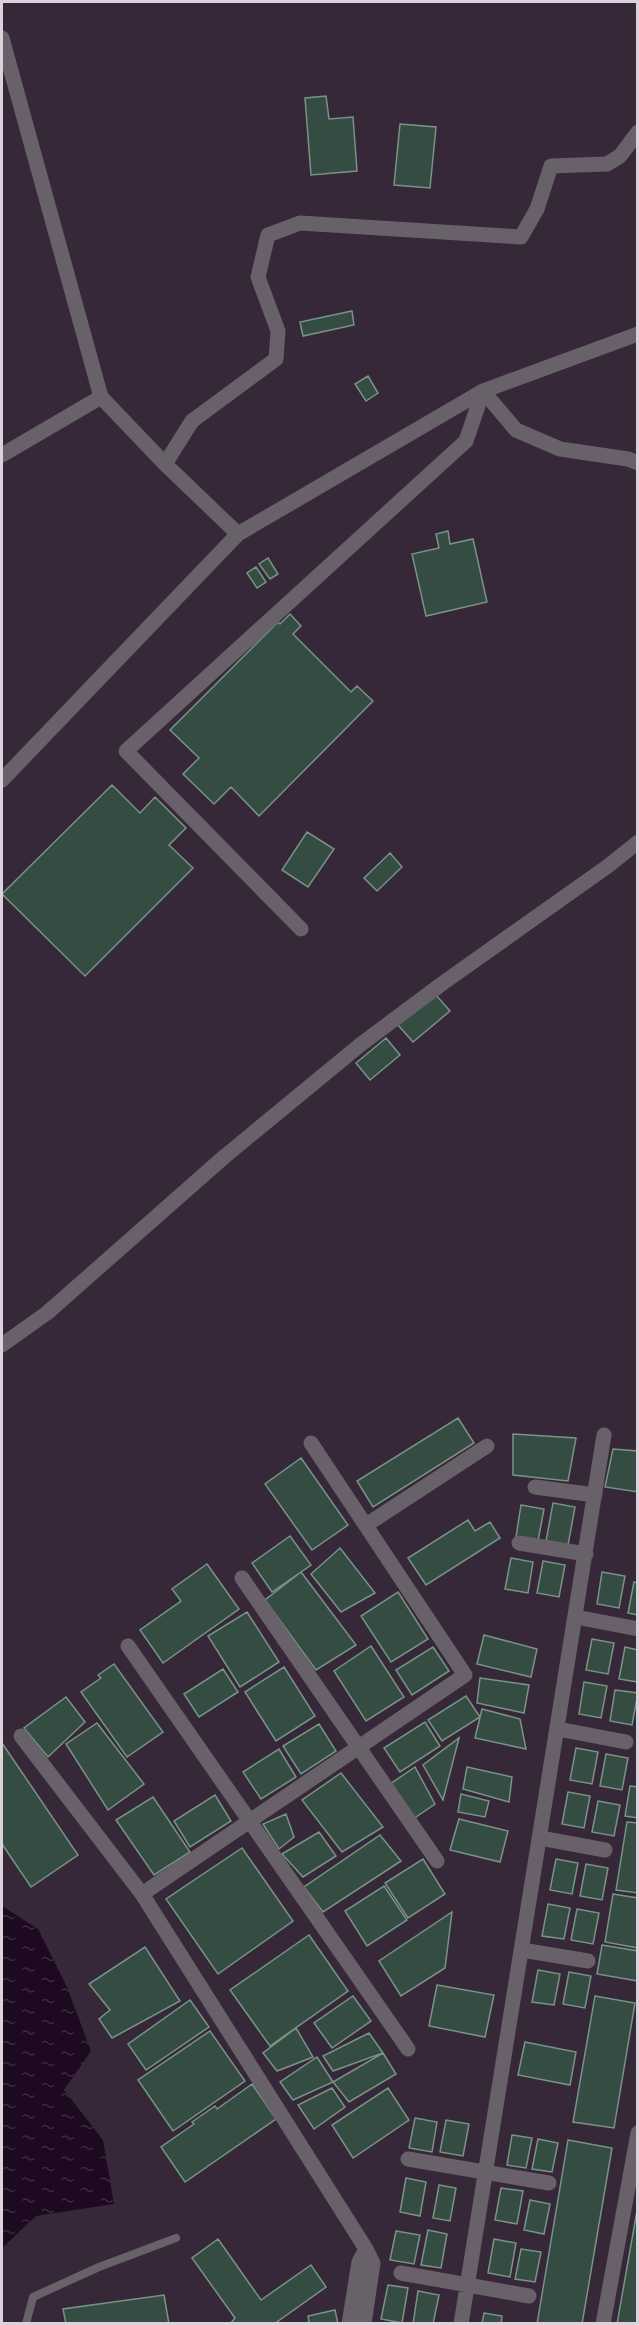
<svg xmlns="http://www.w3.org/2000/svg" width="639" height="2325" viewBox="0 0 639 2325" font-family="Mulish,sans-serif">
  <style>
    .water { fill: url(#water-ripples) }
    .building { fill: #344c42; stroke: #799387; stroke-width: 1.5 }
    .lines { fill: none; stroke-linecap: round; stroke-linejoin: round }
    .service { stroke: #686169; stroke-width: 8 }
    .minor { stroke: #686169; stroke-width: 15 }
  </style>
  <defs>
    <pattern id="water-ripples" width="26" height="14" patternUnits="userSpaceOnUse" patternTransform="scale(1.5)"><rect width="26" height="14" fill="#1d0920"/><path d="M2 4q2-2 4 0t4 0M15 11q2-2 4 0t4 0" fill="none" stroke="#3d2c40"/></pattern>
  </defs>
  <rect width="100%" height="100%" fill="#362838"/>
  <path class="water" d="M2,1906L38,1929L67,1987L91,2051L64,2090L103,2140L114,2204L36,2216L2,2248Z"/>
  <path class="building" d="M326,96L329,119L353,117L357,171L311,175L305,98Z
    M400,124L436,127L430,188L394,185Z
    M352,311L354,325L303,336L300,322Z
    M368,376L378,393L366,401L355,384Z
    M448,531L450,544L473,539L487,602L426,616L412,554L439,548L436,534Z
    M268,558L278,574L270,579L259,564Z
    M256,567L266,582L257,588L247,573Z
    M290,614L301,626L293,634L351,692L357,686L373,701L259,816L231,787L214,804L183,774L199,758L170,730L278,622L280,624Z
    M112,785L140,813L155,797L186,828L169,845L193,868L85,976L2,894Z
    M307,832L334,849L308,887L282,870Z
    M390,853L402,867L377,891L364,878Z
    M435,994L450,1011L413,1042L398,1025Z
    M386,1038L400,1055L370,1080L356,1063Z
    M458,1418L474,1443L373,1507L357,1481Z
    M513,1434L576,1438L568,1481L513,1475Z
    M613,1449L638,1451V1492L605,1487Z
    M301,1458L348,1525L312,1550L265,1484Z
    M553,1503L575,1507L568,1545L546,1541Z
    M521,1505L544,1509L538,1541L516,1537Z
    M468,1520L475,1531L490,1522L500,1538L426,1585L408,1558Z
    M290,1536L311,1565L272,1592L252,1563Z
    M340,1548L375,1593L341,1612L311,1574Z
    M511,1558L533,1562L528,1593L505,1589Z
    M543,1561L565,1565L559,1597L537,1593Z
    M207,1564L239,1609L163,1663L140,1630L181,1601L172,1589Z
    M301,1572L356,1645L316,1670L265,1600Z
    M602,1572L625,1576L619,1608L597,1604Z
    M634,1582L638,1583V1615L628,1613Z
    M398,1592L428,1639L391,1662L361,1616Z
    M247,1612L279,1662L240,1687L208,1636Z
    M484,1635L537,1649L531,1677L477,1664Z
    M592,1639L614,1643L608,1674L586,1670Z
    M371,1646L404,1697L366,1721L334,1671Z
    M433,1647L449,1671L412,1695L396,1670Z
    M625,1647L638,1650V1682L619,1679Z
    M114,1664L163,1732L127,1757L81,1692L101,1678L98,1675Z
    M284,1667L315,1716L276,1741L245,1692Z
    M223,1669L238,1692L199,1717L184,1694Z
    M480,1678L529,1685L524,1713L477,1703Z
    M584,1682L607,1686L601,1718L579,1714Z
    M615,1690L638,1693L632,1725L610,1721Z
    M466,1696L480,1717L442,1741L428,1720Z
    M66,1697L85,1722L48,1757L24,1728Z
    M482,1709L520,1719L526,1749L475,1738Z
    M425,1722L440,1746L400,1772L384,1748Z
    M97,1723L144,1784L108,1810L66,1744Z
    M319,1724L336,1751L301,1774L283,1746Z
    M459,1738L443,1800L423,1765Z
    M2,1743L78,1855L31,1887L2,1844Z
    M576,1748L598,1752L592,1784L570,1780Z
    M279,1749L296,1777L261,1799L243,1772Z
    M606,1754L628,1758L622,1790L600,1786Z
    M415,1767L435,1804L413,1819L390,1784Z
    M467,1767L512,1777L509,1802L463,1789Z
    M341,1773L383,1827L342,1852L302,1800Z
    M630,1786L638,1787V1818L625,1816Z
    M568,1792L590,1796L584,1828L562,1824Z
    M461,1794L489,1801L485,1817L458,1812Z
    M215,1795L231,1821L190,1847L174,1821Z
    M153,1797L190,1852L154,1875L116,1820Z
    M598,1801L620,1805L614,1836L592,1832Z
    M286,1814L294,1837L279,1849L263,1824Z
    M459,1819L508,1831L500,1862L450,1850Z
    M627,1822L638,1823V1893L616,1890Z
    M319,1832L336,1856L303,1877L282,1854Z
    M380,1835L401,1861L323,1912L304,1887Z
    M242,1848L293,1921L218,1974L166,1899Z
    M423,1859L445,1894L408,1918L385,1883Z
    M556,1859L578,1863L572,1894L550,1890Z
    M586,1864L608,1868L602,1900L580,1896Z
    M384,1886L407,1920L367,1946L345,1911Z
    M613,1894L638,1898V1948L605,1942Z
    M548,1904L570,1908L564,1939L542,1936Z
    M577,1909L599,1913L593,1944L571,1940Z
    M452,1912L445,1968L401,1996L379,1961Z
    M309,1935L348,1991L270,2046L230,1990Z
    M602,1945L638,1951V1981L597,1974Z
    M145,1947L180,2001L112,2038L99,2019L110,2010L89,1984Z
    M538,1970L560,1974L554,2005L532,2002Z
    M569,1972L591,1976L585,2008L563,2004Z
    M437,1985L494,1995L485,2037L429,2026Z
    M353,1996L371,2021L332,2048L314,2023Z
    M595,1996L635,2003L614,2128L573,2122Z
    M190,2000L209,2027L146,2070L128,2044Z
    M296,2028L313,2057L277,2071L263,2053Z
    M210,2031L245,2081L173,2131L138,2080Z
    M369,2033L383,2053L333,2071L323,2056Z
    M525,2042L576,2052L570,2085L518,2075Z
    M383,2053L396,2074L349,2102L333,2082Z
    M317,2057L333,2082L293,2100L280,2082Z
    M252,2084L276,2119L185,2182L161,2147L194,2124L192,2122L215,2106L217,2109Z
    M332,2088L345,2107L314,2129L298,2105Z
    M388,2088L409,2120L353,2158L332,2125Z
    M415,2118L437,2122L432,2152L409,2148Z
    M446,2120L469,2124L463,2156L440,2152Z
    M512,2135L532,2138L526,2168L507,2165Z
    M538,2139L558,2143L552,2172L532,2169Z
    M568,2140L612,2148L582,2324H537Z
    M406,2178L426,2182L420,2216L400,2212Z
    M439,2185L456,2188L450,2221L433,2218Z
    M501,2188L523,2191L517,2224L495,2220Z
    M530,2200L550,2204L544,2234L524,2230Z
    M638,2205V2324H617Z
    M428,2230L447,2234L441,2268L421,2265Z
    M396,2231L420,2235L414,2264L390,2260Z
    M218,2239L261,2300L311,2265L326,2287L274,2324H230L235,2318L192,2258Z
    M494,2239L516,2243L510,2277L488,2273Z
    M521,2249L541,2252L535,2282L515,2279Z
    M388,2285L408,2288L402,2323L381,2319Z
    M418,2291L439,2295L433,2324H413Z
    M164,2295L169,2324H66L63,2309Z
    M335,2310L338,2324H302L309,2322L308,2316Z
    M484,2313L502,2316L501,2324H482Z"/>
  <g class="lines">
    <path class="service" d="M26,2324L33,2297L99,2267L176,2238"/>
    <path class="minor" d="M2,38L101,397L165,464L238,534
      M483,391L516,430L560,449L628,459L638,463
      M2,455L101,397
      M165,464L192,421L276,359L278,331L258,277L268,235L300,223L521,237L537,209L551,166L607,164L620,156L638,132
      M2,780L238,534L483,391L638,334
      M301,929L126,751L466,441L483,391
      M2,1345L47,1313L224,1157L360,1045L443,983L608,866L638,842
      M535,1487L595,1495
      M366,1525L487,1446
      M519,1543L586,1554
      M242,1578L437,1861
      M576,1617L638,1629
      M128,1646L408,2049
      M558,1729L626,1742
      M21,1736L142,1894L366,2249L373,2263L364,2324
      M540,1838L605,1850
      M142,1894L465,1675L311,1443
      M522,1950L588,1961
      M408,2159L549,2183
      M401,2273L529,2296
      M349,2324L359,2262L366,2249
      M461,2324L604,1435
      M603,2324L638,2133"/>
  </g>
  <rect width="639" height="2325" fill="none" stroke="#dcd2dc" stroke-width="6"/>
</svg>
